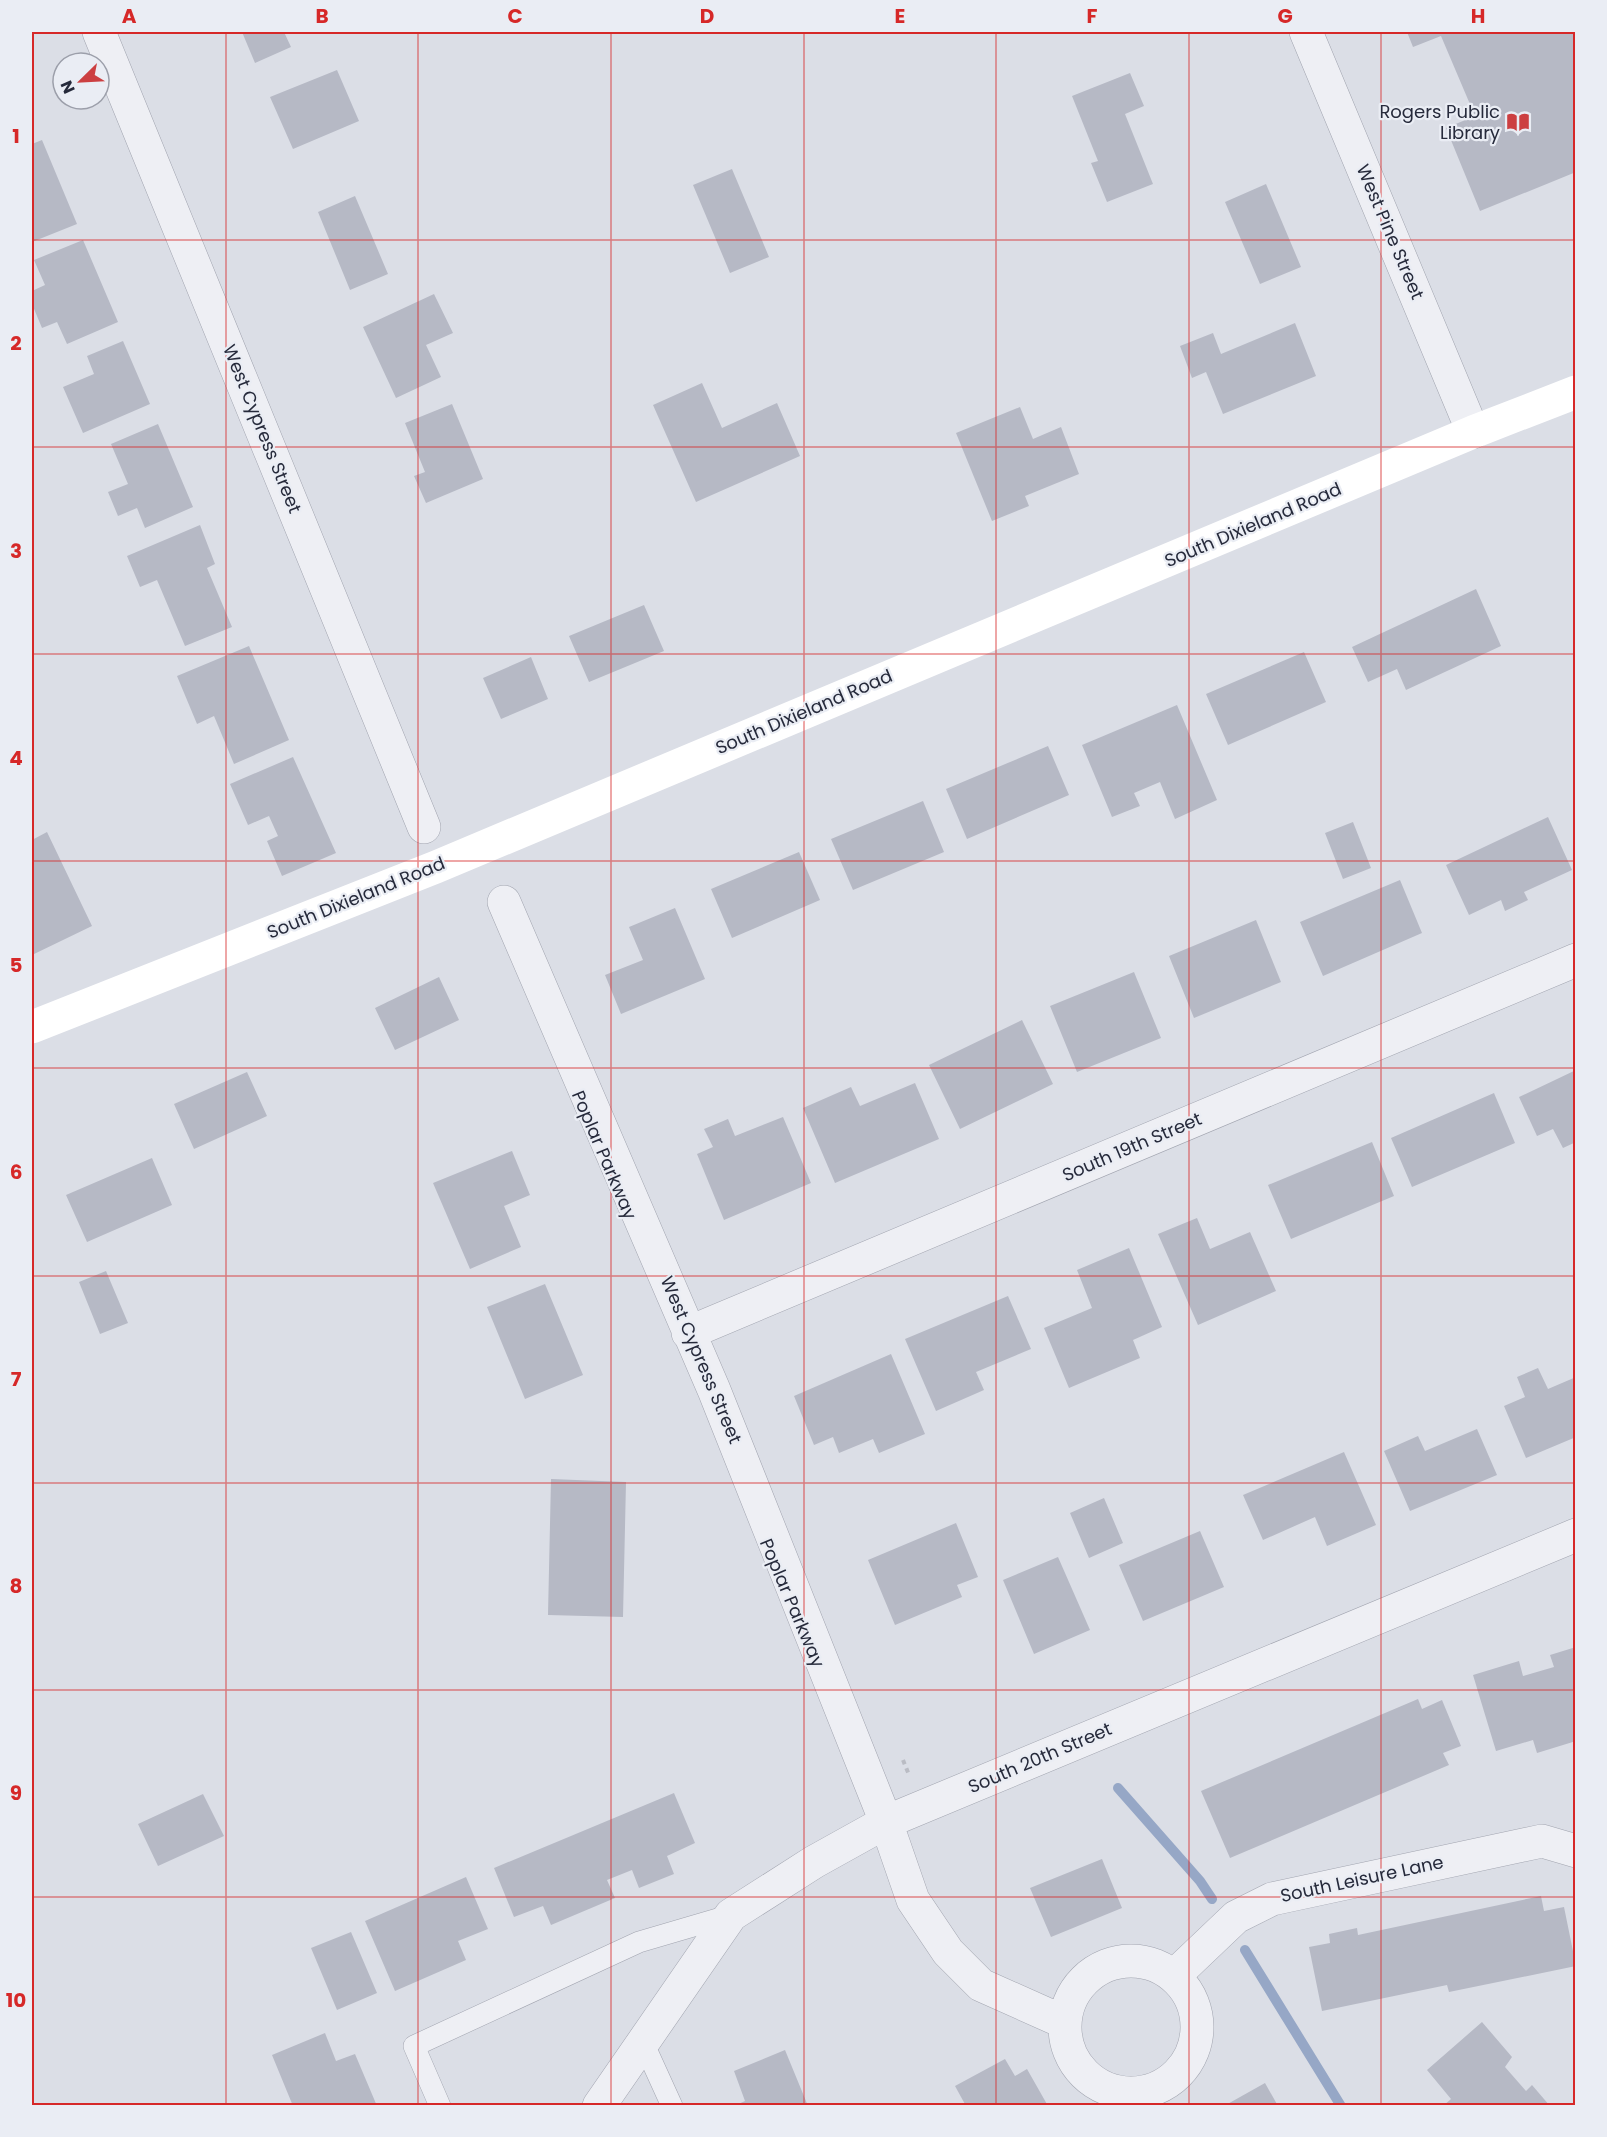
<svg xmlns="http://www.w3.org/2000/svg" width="1607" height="2137" viewBox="0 0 1607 2137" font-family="Poppins,sans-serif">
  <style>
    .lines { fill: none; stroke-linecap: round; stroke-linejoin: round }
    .stream { stroke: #96a7c6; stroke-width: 10 }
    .building { fill: #b6b9c5 }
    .service-casing { stroke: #a1a4af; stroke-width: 22 }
    .minor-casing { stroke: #a1a4af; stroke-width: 34 }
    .path { stroke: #babcc4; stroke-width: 4; stroke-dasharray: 4.5 4.5; stroke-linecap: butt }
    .service { stroke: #eeeff4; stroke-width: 21 }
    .minor { stroke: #eeeff4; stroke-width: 33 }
    .secondary { stroke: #fff; stroke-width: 33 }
    .grid { fill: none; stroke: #d62828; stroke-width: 1.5; stroke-opacity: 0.55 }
    .labels { text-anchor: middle; stroke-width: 4.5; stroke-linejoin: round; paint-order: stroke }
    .poi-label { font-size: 18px; fill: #262a3b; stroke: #eaedf4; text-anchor: end }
    .street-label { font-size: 18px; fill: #262a3b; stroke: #eaedf4 }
    .neatline { fill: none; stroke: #d62828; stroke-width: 2 }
    .grid-label { font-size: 20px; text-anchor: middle; font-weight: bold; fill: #d62828 }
  </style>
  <rect width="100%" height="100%" fill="#dbdee6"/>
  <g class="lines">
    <path class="stream" d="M1118,1788L1200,1881L1212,1899
      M1245,1950L1341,2106"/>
  </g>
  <path class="building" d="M242,32H284L291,47L255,63Z
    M1407,32H1576V172L1480,211L1446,128L1475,116L1441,36L1413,47Z
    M337,70L359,121L293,149L270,97Z
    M1130,73L1144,106L1125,114L1153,184L1107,202L1091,163L1098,161L1072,96Z
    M42,140L77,224L32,242V144Z
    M732,169L769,257L730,273L693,185Z
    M1266,184L1301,267L1260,284L1225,202Z
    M355,196L388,274L350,290L318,212Z
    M83,240L118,322L67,344L57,322L42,328L32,304V291L45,285L34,260Z
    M434,294L453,333L426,345L441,377L396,398L363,327Z
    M1295,323L1316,376L1223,414L1206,372L1192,378L1180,346L1213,333L1221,354Z
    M123,341L150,404L83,433L63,387L94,374L87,356Z
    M702,383L722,428L777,403L800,456L696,502L653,405Z
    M452,404L483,479L426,503L414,476L425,472L405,423Z
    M1020,407L1033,439L1061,427L1079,474L1025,496L1029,506L992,521L956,433Z
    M158,424L193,507L145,528L137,508L118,516L108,492L128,484L111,444Z
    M200,525L215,564L207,568L232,627L185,646L157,580L140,587L127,556Z
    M1476,589L1501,646L1406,690L1397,669L1368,682L1352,647Z
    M644,605L664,651L589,682L569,636Z
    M249,646L289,740L234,764L214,716L197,724L177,676Z
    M1304,652L1326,702L1228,745L1206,694Z
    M531,657L548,699L501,719L483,678Z
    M1177,705L1217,800L1175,819L1160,782L1134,793L1140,806L1112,817L1082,745Z
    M1048,746L1069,795L967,839L946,789Z
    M293,757L336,853L282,876L267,841L278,836L269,816L248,825L230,784Z
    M923,801L944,852L853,890L831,839Z
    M1548,817L1572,870L1524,892L1528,900L1505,911L1501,900L1469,915L1446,865Z
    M1353,822L1371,868L1343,879L1325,833Z
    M47,832L92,926L32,955V840Z
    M799,852L820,900L732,938L711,889Z
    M1400,880L1422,933L1323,976L1300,922Z
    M675,908L705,979L621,1014L605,975L643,960L629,927Z
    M1256,920L1281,982L1194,1018L1169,956Z
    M1134,972L1161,1038L1077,1072L1050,1006Z
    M439,977L459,1020L395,1050L375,1008Z
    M1022,1020L1053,1084L960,1129L929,1065Z
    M1576,1070V1142L1563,1148L1553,1129L1537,1136L1519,1097Z
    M247,1072L267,1116L194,1149L174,1104Z
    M915,1083L939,1139L835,1183L803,1108L851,1087L860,1106Z
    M1494,1093L1515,1143L1412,1187L1391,1138Z
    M783,1117L811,1183L724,1220L697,1154L713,1147L704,1129L728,1119L735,1136Z
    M1372,1142L1394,1196L1291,1239L1268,1185Z
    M512,1151L530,1195L504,1206L521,1247L470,1269L433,1183Z
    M152,1158L172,1205L87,1242L66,1195Z
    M1197,1218L1210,1249L1250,1232L1276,1291L1198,1325L1158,1234Z
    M1129,1248L1162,1327L1133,1340L1140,1358L1069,1388L1044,1328L1092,1308L1077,1270Z
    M106,1271L128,1323L100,1334L79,1282Z
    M545,1284L583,1375L525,1399L487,1307Z
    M1008,1296L1031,1349L976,1372L984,1390L936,1411L905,1339Z
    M891,1354L925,1434L879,1453L873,1439L839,1453L833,1437L814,1445L794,1396Z
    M1538,1368L1548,1389L1576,1377V1437L1526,1458L1504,1406L1525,1397L1517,1377Z
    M1477,1429L1497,1475L1410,1511L1384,1451L1418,1436L1425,1451Z
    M1344,1452L1376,1525L1327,1546L1315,1517L1263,1540L1243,1495Z
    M551,1479L626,1482L623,1617L548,1615Z
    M1104,1498L1123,1543L1089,1558L1070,1513Z
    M956,1523L978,1577L957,1585L962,1597L895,1625L868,1560Z
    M1200,1531L1224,1587L1143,1621L1119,1565Z
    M1058,1557L1090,1630L1034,1654L1003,1580Z
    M1576,1647V1741L1537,1753L1533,1740L1496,1751L1473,1675L1519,1661L1523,1676L1554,1667L1550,1655Z
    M1418,1699L1422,1709L1442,1700L1461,1746L1443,1753L1449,1765L1230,1858L1201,1791Z
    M674,1793L695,1843L667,1856L674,1874L639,1888L632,1870L607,1880L615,1898L551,1925L543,1906L514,1917L494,1868Z
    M203,1794L224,1836L158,1866L138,1824Z
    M1102,1859L1122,1908L1051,1937L1030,1888Z
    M466,1877L488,1929L458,1941L466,1960L395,1991L365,1921Z
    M1541,1896L1544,1911L1564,1907L1576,1966L1449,1992L1447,1985L1322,2011L1309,1947L1330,1943L1329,1934L1357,1928L1358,1935Z
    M351,1932L377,1993L337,2010L311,1948Z
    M1482,2022L1512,2057L1505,2067L1526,2091L1532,2085L1550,2106H1443L1451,2099L1427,2070Z
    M325,2033L336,2061L355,2054L377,2106H293L272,2055Z
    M785,2050L808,2106H734L745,2101L734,2071Z
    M1005,2059L1015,2076L1027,2069L1048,2106H966L955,2086Z
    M1265,2083L1278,2106H1224Z"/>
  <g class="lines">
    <g class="service-casing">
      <path id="service" d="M642,2040L672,2106
        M440,2106L414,2046L639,1942L731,1915"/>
    </g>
    <g class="minor-casing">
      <path id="minor" d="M99,32L424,827
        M1306,32L1473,432
        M504,902L714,1390L886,1822L913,1900L948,1952L981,1985L1064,2022
        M688,1333L1576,960
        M1065 2027a66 66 0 1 1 132 0a66 66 0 1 1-132 0Z
        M1174,1976L1236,1917L1272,1899L1542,1841L1576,1851
        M599,2106L731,1915L814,1862L886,1822L1576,1535"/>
    </g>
    <path class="path" d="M903,1760L909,1775"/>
    <use href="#service" class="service"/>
    <use href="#minor" class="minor"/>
    <path class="secondary" d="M32,1027L436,867L1473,432L1576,392"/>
  </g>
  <path class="grid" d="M226,32V2106M418,32V2106M611,32V2106M804,32V2106M996,32V2106M1189,32V2106M1381,32V2106M32,240H1576M32,447H1576M32,654H1576M32,861H1576M32,1068H1576M32,1276H1576M32,1483H1576M32,1690H1576M32,1897H1576"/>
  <defs>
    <g id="library-bare" transform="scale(1.8)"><path d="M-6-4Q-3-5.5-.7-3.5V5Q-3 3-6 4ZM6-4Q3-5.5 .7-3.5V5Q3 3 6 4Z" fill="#cc3f41" stroke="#eaedf4" stroke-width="2.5" paint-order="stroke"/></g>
  </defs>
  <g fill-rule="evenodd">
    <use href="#library-bare" x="1518" y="122"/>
  </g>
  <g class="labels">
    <g class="poi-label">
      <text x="1500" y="118">Rogers Public<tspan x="1500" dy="21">Library</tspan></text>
    </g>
    <g class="street-label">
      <text transform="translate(1390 232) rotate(67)" y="6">West Pine Street</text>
      <text transform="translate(262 429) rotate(68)" y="6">West Cypress Street</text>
      <text transform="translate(1253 525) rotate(-23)" y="6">South Dixieland Road</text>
      <text transform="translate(804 712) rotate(-23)" y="6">South Dixieland Road</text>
      <text transform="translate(356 898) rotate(-22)" y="6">South Dixieland Road</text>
      <text transform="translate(1132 1147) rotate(-23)" y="6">South 19th Street</text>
      <text transform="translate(604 1155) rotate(67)" y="6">Poplar Parkway</text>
      <text transform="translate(701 1360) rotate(67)" y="6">West Cypress Street</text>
      <text transform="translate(792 1603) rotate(67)" y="6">Poplar Parkway</text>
      <text transform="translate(1040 1758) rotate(-23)" y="6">South 20th Street</text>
      <text transform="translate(1362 1879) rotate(-12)" y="6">South Leisure Lane</text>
    </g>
  </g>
  <rect width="1607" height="2137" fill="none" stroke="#eaedf4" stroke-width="66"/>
  <g transform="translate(81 81) rotate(246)"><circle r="28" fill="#eaedf4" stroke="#9c9faa" stroke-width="1.5"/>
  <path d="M0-4.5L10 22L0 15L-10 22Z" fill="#cc3f41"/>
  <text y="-9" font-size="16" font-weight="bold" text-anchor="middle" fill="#262a3b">N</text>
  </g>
  <rect x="33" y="33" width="1541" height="2071" class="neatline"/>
  <g class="grid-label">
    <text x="129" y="23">A</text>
    <text x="322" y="23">B</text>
    <text x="515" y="23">C</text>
    <text x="707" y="23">D</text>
    <text x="900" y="23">E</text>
    <text x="1092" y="23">F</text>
    <text x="1285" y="23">G</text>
    <text x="1478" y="23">H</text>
    <text x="16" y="143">1</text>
    <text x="16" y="350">2</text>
    <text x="16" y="558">3</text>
    <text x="16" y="765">4</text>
    <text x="16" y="972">5</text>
    <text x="16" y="1179">6</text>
    <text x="16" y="1386">7</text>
    <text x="16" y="1593">8</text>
    <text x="16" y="1800">9</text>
    <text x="16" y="2007">10</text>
  </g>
</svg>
